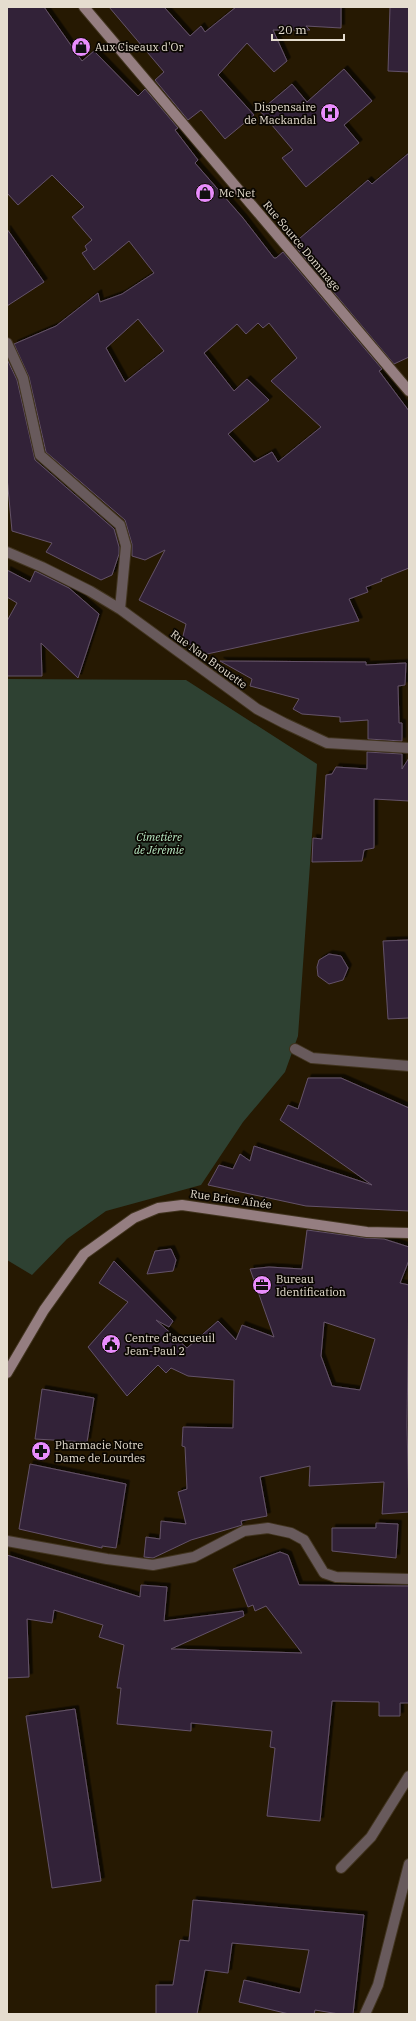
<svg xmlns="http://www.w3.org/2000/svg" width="416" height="2021" viewBox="0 0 416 2021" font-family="'IBM Plex Serif',serif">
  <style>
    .green { fill: #2e4132 }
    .building { fill: #332338; stroke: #635268; fill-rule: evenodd; filter: url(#shadow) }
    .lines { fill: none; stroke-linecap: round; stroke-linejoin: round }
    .street-casing { stroke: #41341f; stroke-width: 12 }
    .secondary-casing { stroke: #41341f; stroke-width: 12 }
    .street { stroke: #685a5c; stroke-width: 10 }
    .secondary { stroke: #957e81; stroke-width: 10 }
    .labels { text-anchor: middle; stroke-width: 3.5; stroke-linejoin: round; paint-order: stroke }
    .poi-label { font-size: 11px; fill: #e5ddcf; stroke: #0a0601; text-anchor: start }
    .street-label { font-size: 11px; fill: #e5ddcf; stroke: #0a0601 }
    .park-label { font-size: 11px; font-style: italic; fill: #baebc5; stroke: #0a0601 }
  </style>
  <defs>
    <filter id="shadow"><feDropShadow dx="3.5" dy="-3.5" stdDeviation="0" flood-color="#0009"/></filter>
  </defs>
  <rect width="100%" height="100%" fill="#261902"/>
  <path class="green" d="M7,679L186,680L317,764L298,1036L285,1072L243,1122L201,1185L106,1211L67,1239L32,1275L7,1260Z"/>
  <path class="building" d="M7,7H44L82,61L94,51L138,96L145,89L178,128L175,130L198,160L195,163L243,218L274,258H276L283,252L382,369L379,371L409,411V568L381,579L382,581L366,587L368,592L349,599L359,621L207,654L182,640L186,624L139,600L165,550L145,560L132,556V544L125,520L46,452L29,377L14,344L56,326L98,293L100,302L122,294L154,273L129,241L94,270L82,253L87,250L85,246L92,240L72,217L84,207L52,175L18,205L7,193ZM138,319L164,351L125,382L106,348ZM258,323L263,328L269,323L297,358L271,381L321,427L278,462L272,452L254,462L228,434L269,400L247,379L234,391L204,353L237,324L246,334Z
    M109,7H164L190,36L201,26L205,32L236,7H341V28L306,26L310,30H273L287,61L274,72L247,43L218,75L254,115L225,139L201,110L188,120L155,80L164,72Z
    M390,7H409V72L388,71Z
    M344,69L372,101L344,125L359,143L306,187L282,158L293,150L260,111L292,84L307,102Z
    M409,153V357L394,364L293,244L368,180L372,184Z
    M7,229L44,282L7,306Z
    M7,359L17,380L35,460L114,529L119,547V554L112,575L101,580L46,552L52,543L12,531L7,477Z
    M7,570L30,582L35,571L69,588L99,614L78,678L41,643L42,676H7V621L17,603L7,597Z
    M220,661L366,662V665L406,663L405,685L398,686L399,723H402V741L368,739V720L340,722V717L302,714L293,709L299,699L250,686L252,679Z
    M367,752L402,754V769L409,758V801L374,799V848L364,850L362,861L312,862L313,838L322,839L326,775L332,774L336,767L367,769Z
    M409,940V1018L388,1019L383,941Z
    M329,954L341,956L348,968L343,980L329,984L318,976L317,967L319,960Z
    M308,1078H341L409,1108V1211L306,1206L208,1185L219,1165L233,1169L240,1154L250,1161L254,1146L372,1185L280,1120L288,1105L298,1109Z
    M307,1230L366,1238L384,1239L409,1247V1260L400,1283L409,1285L407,1425L409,1512L382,1514L384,1482L309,1486L310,1466L260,1477L267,1516L241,1521L242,1525L239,1526L191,1540L153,1558L144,1557L146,1537L160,1539L161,1521L186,1524L178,1492L187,1489L185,1447L182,1446L183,1427L233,1428L234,1380L188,1376L171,1368L166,1373L158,1365L127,1396L88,1347L128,1302L99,1283L114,1261L173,1321L169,1327L156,1320L187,1348L218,1321L236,1340L242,1325L274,1337L250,1269L269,1267L302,1269ZM324,1322L375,1339L360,1390L332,1386L321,1356Z
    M171,1249L176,1260L173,1271L147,1274L155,1251Z
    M42,1389L94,1398L87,1442L35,1439Z
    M30,1464L126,1484L116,1548L102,1546V1548L19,1529Z
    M376,1523L398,1524L396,1558L332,1551V1528H376Z
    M280,1552L288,1555L299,1585L409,1586V1703H400V1716H379V1702L332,1701L320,1821L267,1816L275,1748L270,1747L272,1731L191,1723V1731L117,1724L121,1688H117L124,1645L99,1637L103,1625L54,1610L52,1623L27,1619L29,1677L7,1678V1555L140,1597L141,1585L167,1587L164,1621L243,1611L244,1616L171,1649L302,1653L266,1606L255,1611L253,1605L248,1607L233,1569Z
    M75,1709L101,1881L52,1888L26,1716Z
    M193,1900L364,1915L353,2014H339L315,2010L314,2014H289L239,2002L244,1980L300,1993L309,1950L232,1943L228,1973L205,1970L197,2014H156V1985H173L180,1940L189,1941Z"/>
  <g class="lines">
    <g class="street-casing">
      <path id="street" d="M7,343L23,378L40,455L120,525L126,546L120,609
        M7,552L42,567L90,591L120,609L257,709L284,723L327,743L409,748
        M295,1049L312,1058L409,1066
        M7,1541L107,1559L153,1565L194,1557L244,1531L268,1528L291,1533L304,1540L324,1573L336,1577L409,1579
        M341,1868L371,1837L409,1776
        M365,2014L378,1985L409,1864"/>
    </g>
    <g class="secondary-casing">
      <path id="secondary" d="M84,7L409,391
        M7,1373L44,1310L84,1254L134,1218L158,1208L182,1205L367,1232L409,1233"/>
    </g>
    <use href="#street" class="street"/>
    <use href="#secondary" class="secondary"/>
  </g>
  <defs>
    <g id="shop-disc" transform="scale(1)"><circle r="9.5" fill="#e98dfd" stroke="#0a0601"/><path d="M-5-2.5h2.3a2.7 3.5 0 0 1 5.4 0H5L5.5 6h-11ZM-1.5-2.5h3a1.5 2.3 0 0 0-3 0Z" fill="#111"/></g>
    <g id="hospital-disc" transform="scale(1)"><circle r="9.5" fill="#e98dfd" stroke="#0a0601"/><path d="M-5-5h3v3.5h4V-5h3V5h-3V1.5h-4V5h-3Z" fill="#111"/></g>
    <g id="office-disc" transform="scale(1)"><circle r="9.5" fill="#e98dfd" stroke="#0a0601"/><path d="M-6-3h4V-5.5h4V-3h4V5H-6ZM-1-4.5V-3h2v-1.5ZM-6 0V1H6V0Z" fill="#111"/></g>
    <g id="civic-disc" transform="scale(1)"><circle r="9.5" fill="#e98dfd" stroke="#0a0601"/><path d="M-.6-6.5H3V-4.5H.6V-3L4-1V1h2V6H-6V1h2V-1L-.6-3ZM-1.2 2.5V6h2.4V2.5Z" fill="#111"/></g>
    <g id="pharmacy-disc" transform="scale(1)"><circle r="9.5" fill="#e98dfd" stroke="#0a0601"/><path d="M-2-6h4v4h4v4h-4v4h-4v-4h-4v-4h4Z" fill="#111"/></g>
  </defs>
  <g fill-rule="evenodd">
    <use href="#shop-disc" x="81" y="47"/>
    <use href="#hospital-disc" x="330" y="113"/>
    <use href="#shop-disc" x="205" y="193"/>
    <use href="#office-disc" x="262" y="1285"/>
    <use href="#civic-disc" x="111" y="1344"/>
    <use href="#pharmacy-disc" x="41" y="1451"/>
  </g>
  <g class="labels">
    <g class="poi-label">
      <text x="95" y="51">Aux Ciseaux d'Or</text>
      <text x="316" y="111" text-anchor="end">Dispensaire<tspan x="316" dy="13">de Mackandal</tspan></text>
      <text x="219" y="197">Mc Net</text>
      <text x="276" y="1283">Bureau<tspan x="276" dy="13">Identification</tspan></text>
      <text x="125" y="1342">Centre d'accueuil<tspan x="125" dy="13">Jean-Paul 2</tspan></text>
      <text x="55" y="1449">Pharmacie Notre<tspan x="55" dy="13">Dame de Lourdes</tspan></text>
    </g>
    <g class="street-label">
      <text transform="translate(302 246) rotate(50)" y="4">Rue Source Dommage</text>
      <text transform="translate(209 659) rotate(36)" y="4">Rue Nan Brouette</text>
      <text transform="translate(231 1199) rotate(8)" y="4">Rue Brice Aînée</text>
    </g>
    <g class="park-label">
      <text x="159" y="841">Cimetière<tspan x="159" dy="13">de Jérémie</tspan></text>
    </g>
  </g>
  <rect width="416" height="2021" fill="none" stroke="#e5ddcf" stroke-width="16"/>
  <path d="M272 34v6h72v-6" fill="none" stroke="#e5ddcf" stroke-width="2"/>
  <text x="278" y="34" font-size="12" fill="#e5ddcf" stroke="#0a0601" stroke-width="3" paint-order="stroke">20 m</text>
</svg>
